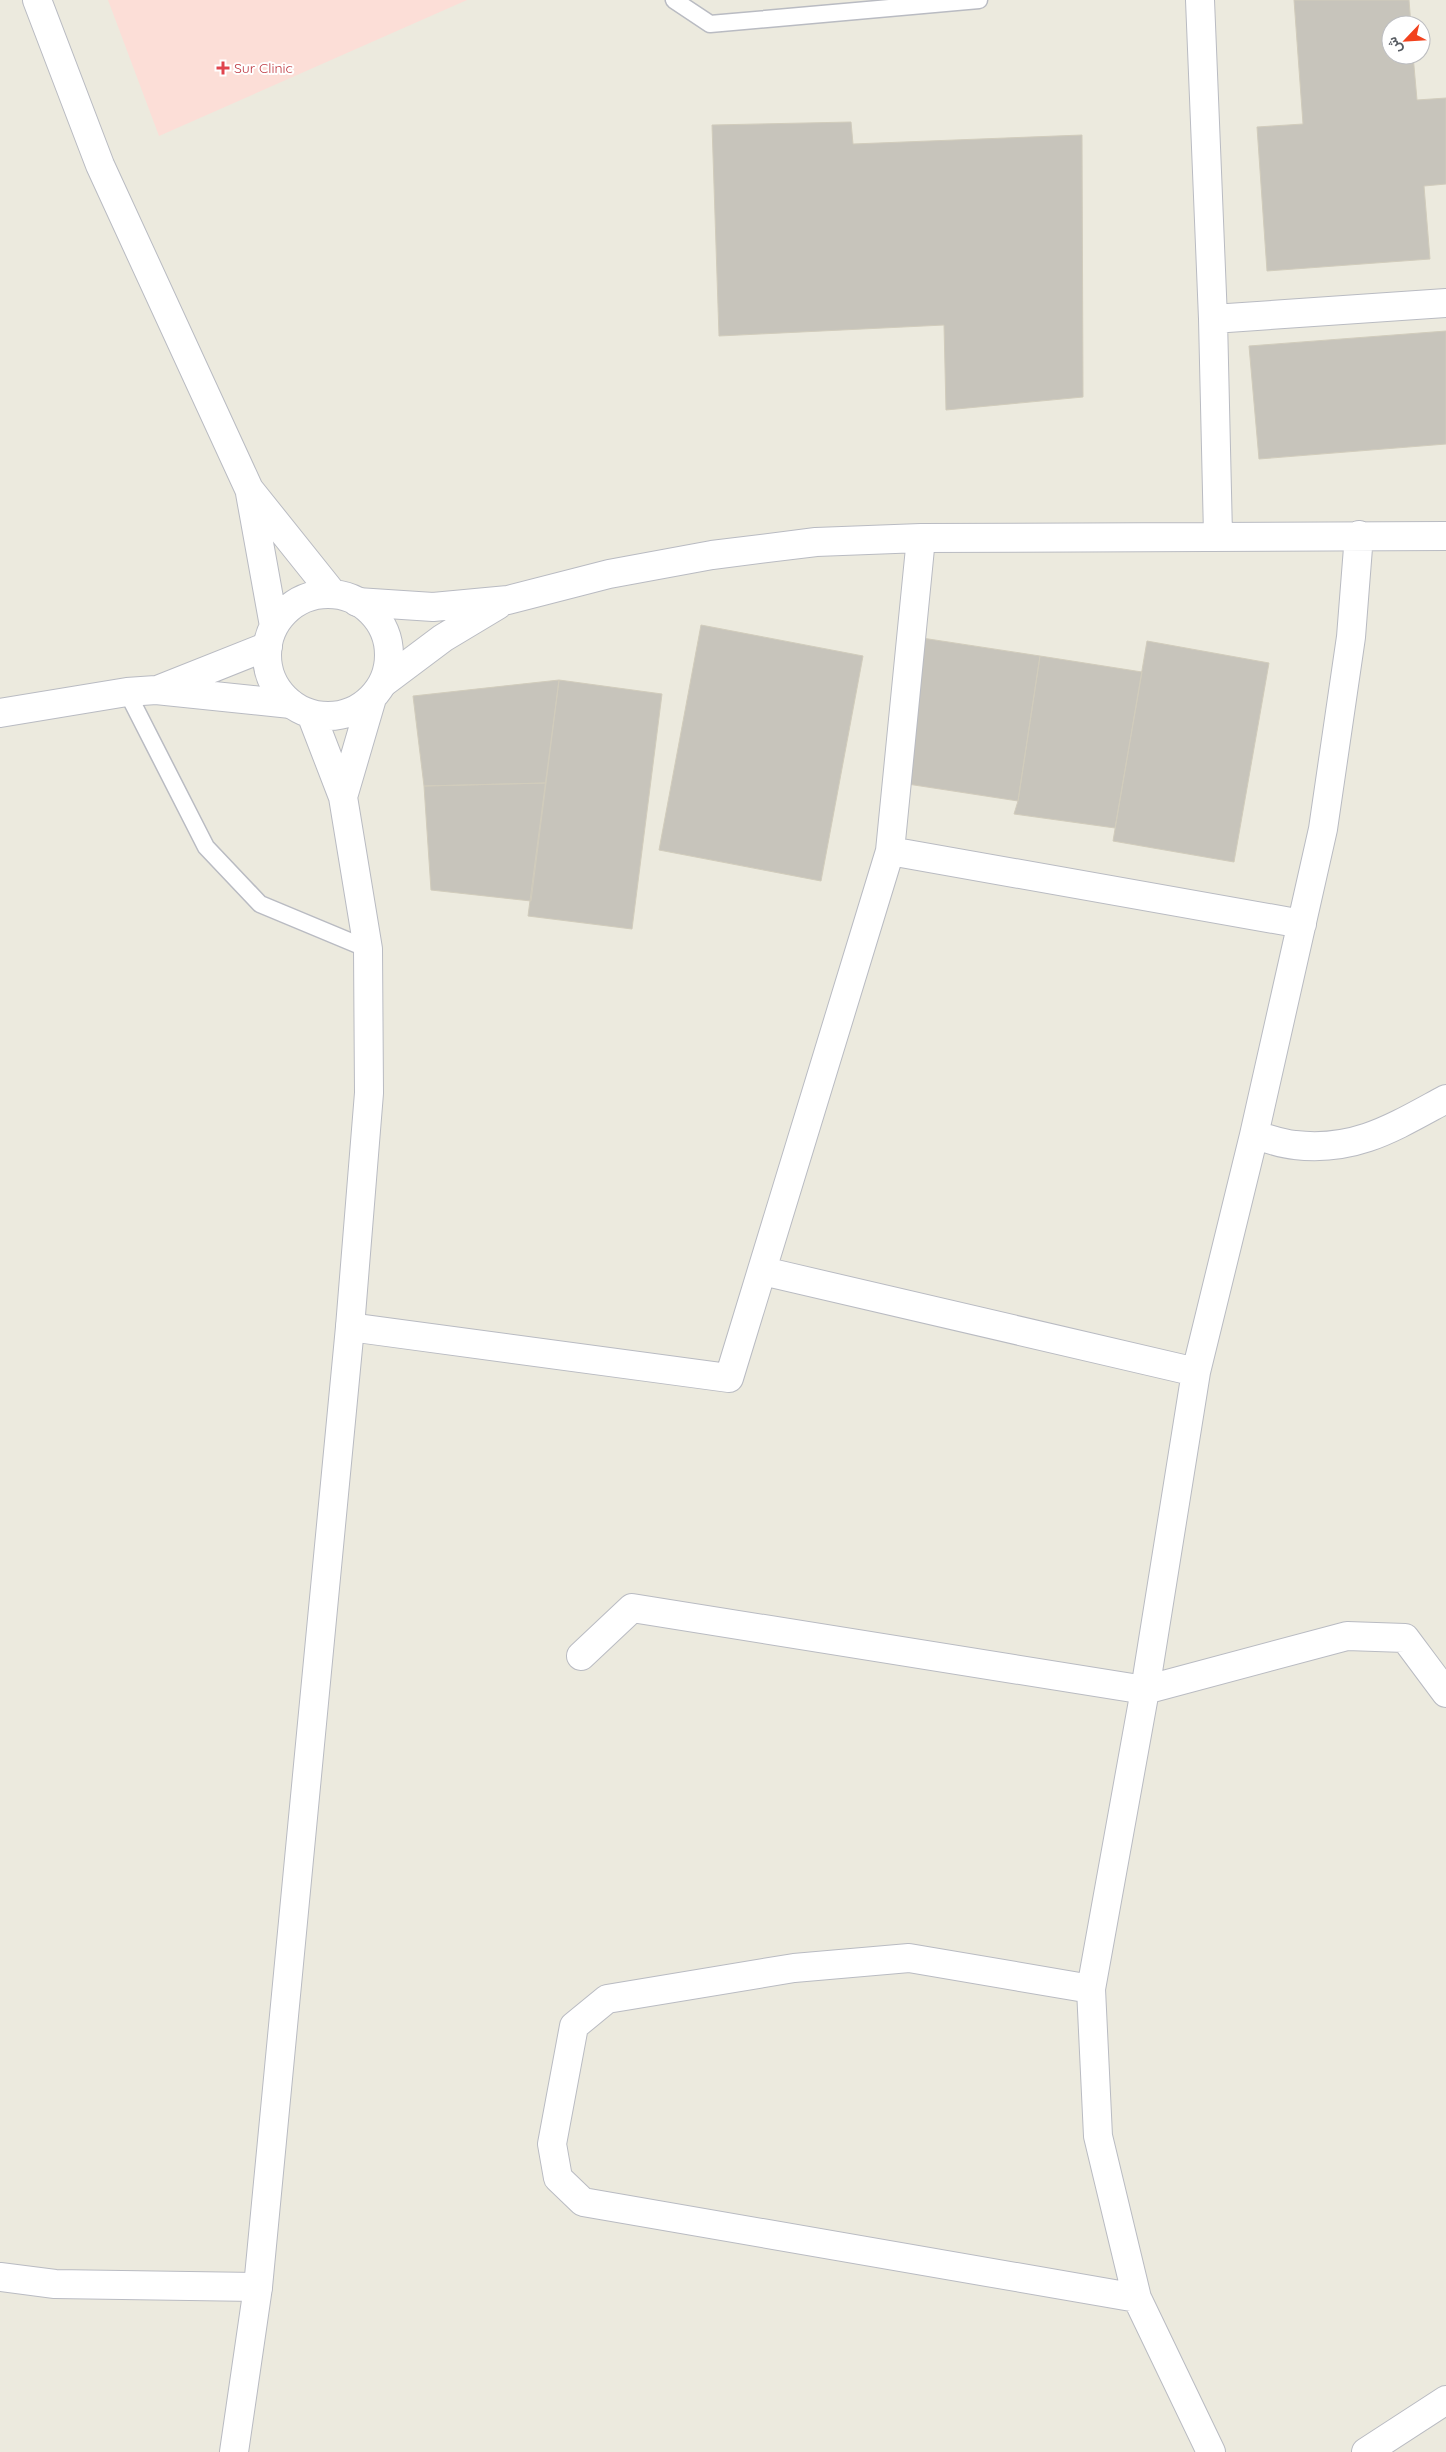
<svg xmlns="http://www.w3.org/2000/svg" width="1446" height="2452" viewBox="0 0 1446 2452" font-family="Quicksand,Vazirmatn,sans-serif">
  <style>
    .medical { fill: #fcded7 }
    .building { fill: #c7c4bb; stroke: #d1ccbc }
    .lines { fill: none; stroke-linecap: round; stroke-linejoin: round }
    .service-casing { stroke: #b9bbc2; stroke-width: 19 }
    .minor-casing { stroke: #b9bbc2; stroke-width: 30 }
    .tertiary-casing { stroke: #b9bbc2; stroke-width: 30 }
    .service { stroke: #fff; stroke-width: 16 }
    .minor { stroke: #fff; stroke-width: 28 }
    .tertiary { stroke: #fff; stroke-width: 28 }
    .health-dot { fill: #e0444e; stroke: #fff; stroke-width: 2 }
    .labels { text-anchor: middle; stroke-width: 4; stroke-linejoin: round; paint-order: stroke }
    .health-label { font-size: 14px; fill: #be3a42; stroke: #fff; text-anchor: start }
  </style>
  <rect width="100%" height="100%" fill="#eceade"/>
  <path class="medical" d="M108,0H467L159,136Z"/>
  <path class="building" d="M1294,0H1409L1411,25H1391V55H1413L1417,100L1446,98V184L1424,186L1430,259L1267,271L1257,127L1303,124Z
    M851,122L853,144L1082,135L1083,397L946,410L944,325L719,336L712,125Z
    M1446,331V444L1259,459L1249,346Z
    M701,625L863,656L821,881L659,850Z
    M922,638L1040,656L1018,801L901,783Z
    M1147,641L1269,663L1234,862L1113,841Z
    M1040,656L1142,672L1115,828L1014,814L1018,801Z
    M559,680L662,694L632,929L528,916Z
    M559,680L546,783L424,786L413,696Z
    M546,783L531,901L431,890L424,786Z"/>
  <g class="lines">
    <g class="service-casing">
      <path id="service" d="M674,0L710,24L979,0
        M127,692L206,847L260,904L368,949"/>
    </g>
    <g class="minor-casing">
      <path id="minor" d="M1200,0L1213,319L1218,535
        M1213,319L1446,303
        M921,538L890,851L1302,924
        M357,602L433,607L508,600L609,574L712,555L816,542L921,538L1446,536
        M383,683L443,638L498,605
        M160,689L268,646
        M0,713L127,692L156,690L291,704
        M1254,1135C1267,1138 1281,1144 1295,1145C1356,1152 1394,1127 1446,1099
        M763,1271L1196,1372
        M350,1327L729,1378L890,851
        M581,1656L632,1608L1145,1690L1347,1636L1405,1638L1446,1693
        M1091,1989L909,1958L794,1968L607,1999L574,2026L552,2144L558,2178L583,2202L1137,2298
        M0,2277L55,2284L258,2287
        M1211,2452L1137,2298L1098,2136L1091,1989L1145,1690L1196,1372L1254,1135L1323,829L1351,637L1359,535
        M1366,2452L1446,2400"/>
    </g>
    <g class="tertiary-casing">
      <path id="tertiary" d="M37,0L100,165L249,489L333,594
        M250,493L274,626
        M267 655a61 61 0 1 1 122 0a61 61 0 1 1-122 0Z
        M343,797L372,698
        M234,2452L258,2287L350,1327L369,1093L368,949L343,797L311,714"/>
    </g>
    <use href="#service" class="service"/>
    <use href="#minor" class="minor"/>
    <use href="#tertiary" class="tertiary"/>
  </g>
  <path class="health-dot" d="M220.5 60.5h5v5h5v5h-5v5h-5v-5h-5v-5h5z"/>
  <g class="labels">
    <g class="health-label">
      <text x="234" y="73">Sur Clinic</text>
    </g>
  </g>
  <g transform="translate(1406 40) rotate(245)"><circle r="24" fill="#ffffff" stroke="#bcbdc0"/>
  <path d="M0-4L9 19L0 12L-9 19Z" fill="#f2421e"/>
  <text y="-8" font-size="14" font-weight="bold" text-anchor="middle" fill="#575b61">ش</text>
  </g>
</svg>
